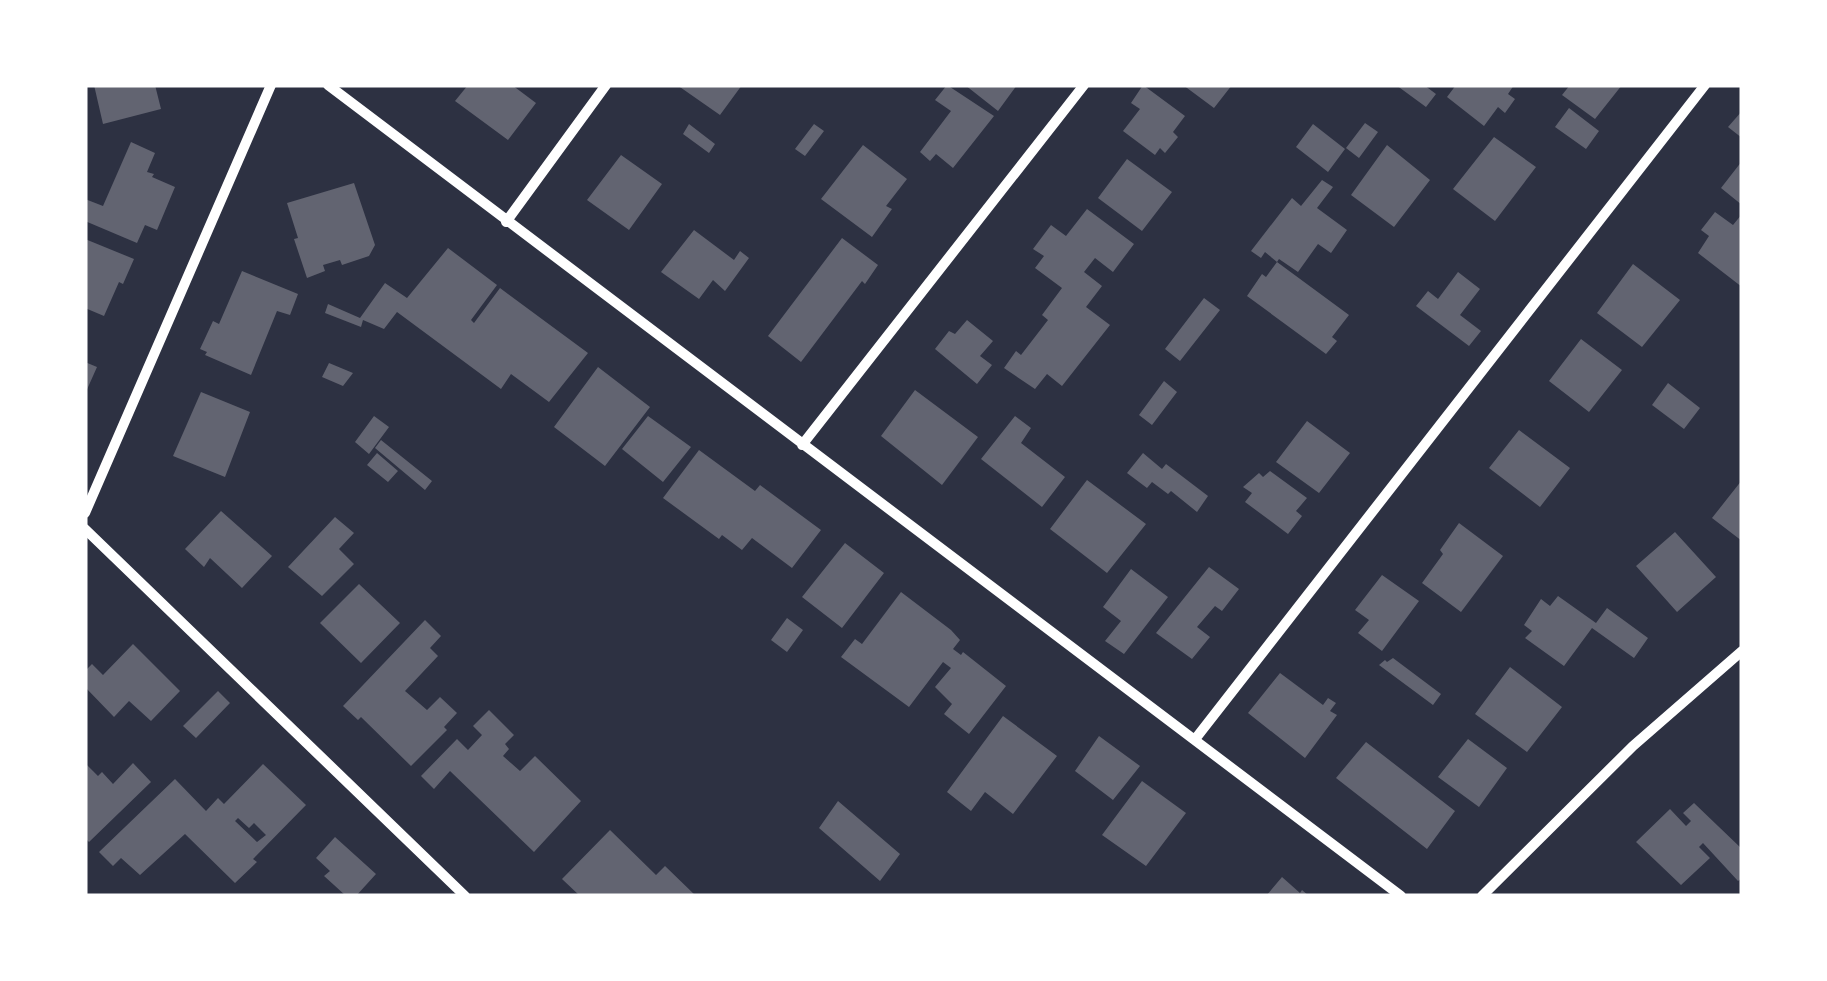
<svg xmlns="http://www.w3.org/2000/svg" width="1827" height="981" viewBox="0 0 1827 981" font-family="Karla,sans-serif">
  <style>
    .building { fill: #626471; fill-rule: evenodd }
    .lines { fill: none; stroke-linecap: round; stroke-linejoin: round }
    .minor { stroke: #fff; stroke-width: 10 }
  </style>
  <rect width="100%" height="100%" fill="#2d3142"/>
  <path class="building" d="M94,85H155L161,109L103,124Z
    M468,85H512L536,103L508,140L455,101Z
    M677,85H742L720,115Z
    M947,85L994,116L953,168L936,154L930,161L920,152L951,111L935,100Z
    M965,85H1017L998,111Z
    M1143,85L1185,116L1173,132L1178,137L1165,153L1160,148L1155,155L1123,131L1140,109L1131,103Z
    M1183,85H1232L1214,108Z
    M1396,85H1424L1436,94L1426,107Z
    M1456,85H1514L1508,94L1515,99L1505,113L1498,107L1484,126L1447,97Z
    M1570,85H1622L1595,119L1562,95Z
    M1569,108L1599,131L1586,149L1555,127Z
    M1742,111V138L1728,127Z
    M1365,123L1378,132L1359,158L1346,148Z
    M689,124L715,144L709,153L683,134Z
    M814,124L824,131L805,156L795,149Z
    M1313,124L1345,149L1328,172L1296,147Z
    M1494,137L1536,167L1495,221L1453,189Z
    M131,142L155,153L147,172L154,174L152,177L175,187L157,230L145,225L137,243L85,221V199L103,206Z
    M863,145L907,179L886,206L892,209L872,237L821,199Z
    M1387,145L1430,180L1394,227L1351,195Z
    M621,155L662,184L629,230L587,200Z
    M1127,159L1172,192L1142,231L1098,198Z
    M1742,161V205L1721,188Z
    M1322,180L1333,187L1317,208L1347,230L1331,253L1318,244L1298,272L1279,259L1277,262L1265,252L1261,258L1251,251L1292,198L1301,206Z
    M354,183L375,245L369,256L342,265L340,260L323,265L325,271L307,278L294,239L298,238L287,203Z
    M1087,209L1134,244L1113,272L1095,258L1084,272L1102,286L1086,307L1110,325L1062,386L1047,374L1035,389L1004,368L1016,351L1021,355L1048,320L1042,315L1062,288L1035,268L1044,256L1033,249L1051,225L1066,236Z
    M1715,212L1733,225L1742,214V287L1698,253L1709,236L1701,230Z
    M694,230L734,260L740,251L749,258L725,291L713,280L699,299L661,272Z
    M842,238L878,265L865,284L862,281L801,362L768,336Z
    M85,239L134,259L123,284L119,282L104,316L85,308Z
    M448,248L497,285L471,320L474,323L500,288L588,353L549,402L511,374L501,389L397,312L384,329L363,320L361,327L325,313L328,304L360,318L385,283L407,298Z
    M1277,262L1349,315L1332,337L1337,341L1326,354L1247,296L1262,274L1266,277Z
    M1633,264L1680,300L1642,347L1597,313Z
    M242,271L298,294L290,315L277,311L251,375L205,355L207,352L200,349L213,321L219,324Z
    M1458,272L1480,289L1460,315L1481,331L1469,346L1416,306L1428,291L1438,299Z
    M1204,298L1220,310L1180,361L1165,349Z
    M967,320L993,341L980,356L992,365L977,384L935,349L949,331L955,334Z
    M1581,339L1622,370L1589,412L1549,381Z
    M85,362L97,367L85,394Z
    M329,363L353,373L343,386L322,377Z
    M598,367L650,407L605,466L554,427Z
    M1164,381L1177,392L1152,425L1139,415Z
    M1668,383L1700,408L1684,429L1652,405Z
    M915,390L978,437L942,485L881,436Z
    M201,392L250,412L225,477L173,456Z
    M374,416L389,427L369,454L355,442Z
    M648,416L691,447L663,482L622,449Z
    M1015,416L1031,428L1021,443L1065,477L1042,507L981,459Z
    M1307,421L1350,453L1319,493L1276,462Z
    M1519,430L1570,468L1540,507L1489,468Z
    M381,440L432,481L425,490L375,448Z
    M699,450L755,491L760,485L821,530L792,568L752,538L742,550L722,535L719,539L663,498Z
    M377,453L398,471L388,482L367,465Z
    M1143,453L1162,469L1166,464L1208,496L1197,512L1171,491L1168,494L1152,482L1147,488L1127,473Z
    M1270,471L1307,498L1296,511L1302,516L1288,534L1245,502L1252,493L1243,487L1259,473L1263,477Z
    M1087,480L1146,524L1107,573L1050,529Z
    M1742,480V541L1712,518Z
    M221,511L272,556L242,588L210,558L204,567L185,549Z
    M335,517L354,533L339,549L354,564L322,596L288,567Z
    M1459,523L1503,556L1461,612L1422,583L1443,554L1440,550Z
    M1675,532L1716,577L1677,612L1636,566Z
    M845,543L884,573L842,628L802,597Z
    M1209,567L1239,589L1222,611L1215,606L1197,627L1210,637L1192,659L1156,633Z
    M1131,569L1168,597L1124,654L1105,641L1121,621L1103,607Z
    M1382,575L1419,601L1382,651L1358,633L1369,620L1355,610Z
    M359,584L400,623L361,663L320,623Z
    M901,592L951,630L960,640L953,649L961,655L963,652L1006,686L969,734L944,714L952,704L935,687L951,668L943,662L909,707L841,657L855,639L862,644Z
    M1558,596L1596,623L1607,608L1648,638L1634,658L1592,628L1564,666L1525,638L1532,631L1524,625L1541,599L1550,606Z
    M787,618L803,630L787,652L771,640Z
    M425,620L441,636L430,648L438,656L405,691L427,710L440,697L457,713L444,727L447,730L411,766L361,717L358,720L343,706Z
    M133,644L180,691L151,721L129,701L114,717L85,687V671L92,664L103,675Z
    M1393,658L1441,694L1433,705L1379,665L1385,660L1387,662Z
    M1510,667L1562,707L1527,752L1475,714Z
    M1280,673L1323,705L1328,698L1336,703L1330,711L1337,715L1305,758L1248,713Z
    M218,691L230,703L196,738L183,726Z
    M489,710L514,735L505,744L509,749L503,756L520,771L535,756L581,801L534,852L450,771L434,789L421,776L457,739L468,750L482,735L473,726Z
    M1003,716L1057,756L1013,814L985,792L971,811L947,792Z
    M1099,736L1140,766L1113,800L1075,771Z
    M1468,739L1507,768L1479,807L1438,777Z
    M1366,742L1455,811L1427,849L1336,778Z
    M85,763L98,776L102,772L113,784L133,763L151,782L89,842L85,838Z
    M263,764L306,805L253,859L257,862L235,883L185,834L140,875L121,858L113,866L99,852L175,779L206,811L218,798L224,804ZM238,818L249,828L254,823L266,835L257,842L235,821Z
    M1142,781L1186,813L1146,866L1102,835Z
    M838,801L900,854L880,881L819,828Z
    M1694,803L1742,849V878L1738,881L1703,843L1699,847L1710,858L1681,885L1636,842L1670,809L1686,826L1691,821L1683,813Z
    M610,830L656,875L665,866L696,896H580L562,879Z
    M335,837L376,874L356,896H346L334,885L324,876L330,871L316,858Z
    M1282,877L1300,893L1302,890L1309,896H1266Z"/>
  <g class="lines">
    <path class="minor" d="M328,85L1401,896
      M506,222L606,85
      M802,445L1084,85
      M85,513L271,85
      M85,529L465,896
      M1196,738L1705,85
      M1482,896L1633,746L1742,651"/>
  </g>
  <rect width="1827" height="981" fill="none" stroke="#ffffff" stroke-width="175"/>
</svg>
